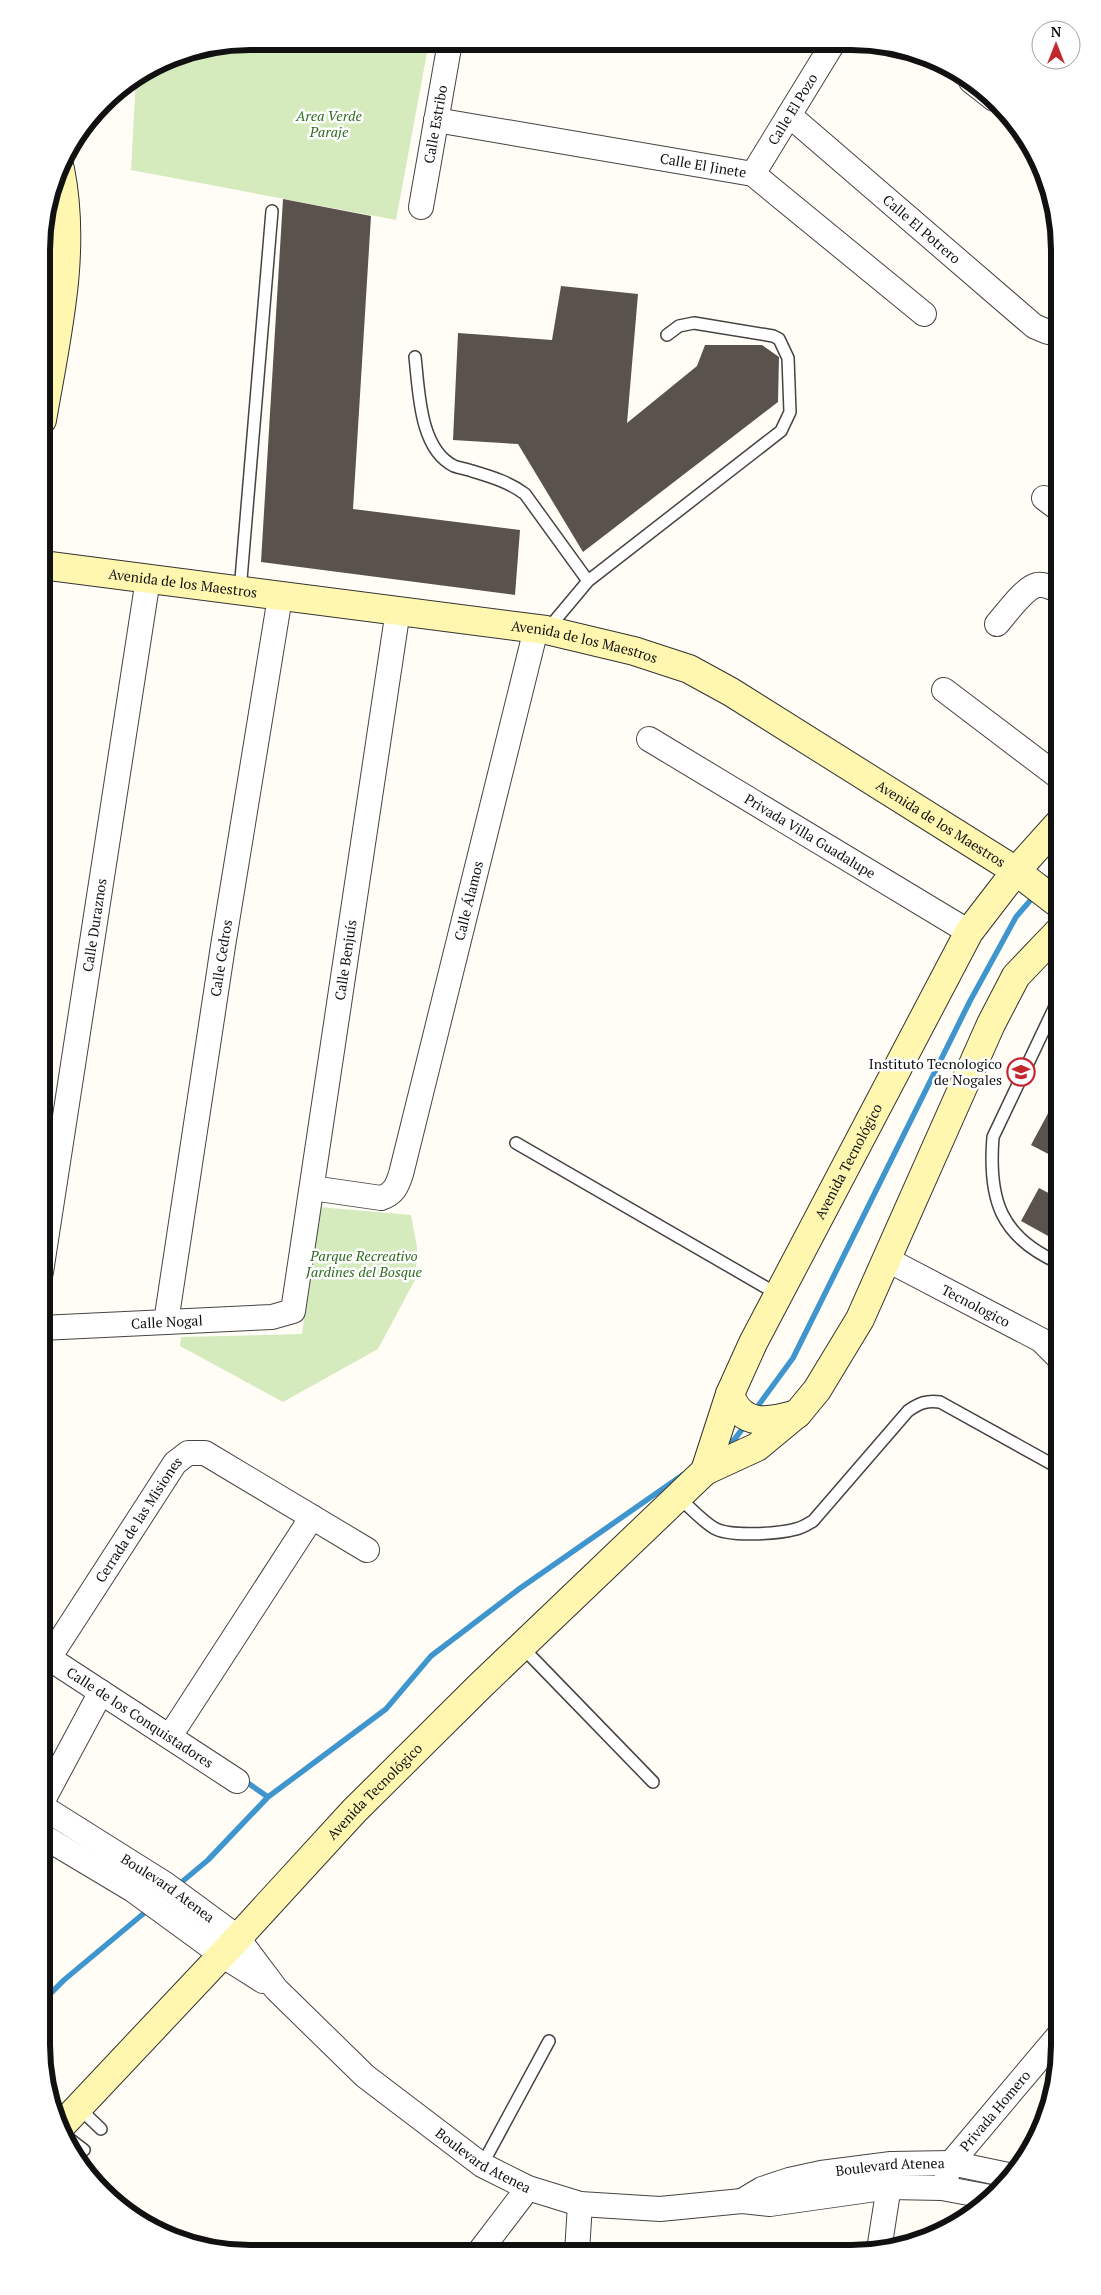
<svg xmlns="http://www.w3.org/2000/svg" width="1101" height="2295" viewBox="0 0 1101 2295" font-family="'PT Serif',serif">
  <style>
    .green { fill: #d5ebbd }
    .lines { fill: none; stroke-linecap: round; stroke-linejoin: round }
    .stream { stroke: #3f96cf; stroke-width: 5.5 }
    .building { fill: #5a524d }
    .lane-casing { stroke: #444; stroke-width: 14 }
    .street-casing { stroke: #444; stroke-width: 26 }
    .secondary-casing { stroke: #333; stroke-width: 30 }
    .lane { stroke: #fff; stroke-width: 11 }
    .street { stroke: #fff; stroke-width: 24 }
    .secondary { stroke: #fff6b0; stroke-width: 28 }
    .labels { text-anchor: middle; stroke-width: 5; stroke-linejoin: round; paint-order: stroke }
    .street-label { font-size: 14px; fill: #111; stroke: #fff }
    .park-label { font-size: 14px; font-style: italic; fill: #2f6b1f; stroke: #fff }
    .poi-label { font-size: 14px; fill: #111; stroke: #fff; text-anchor: end }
    .rim { fill: none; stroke: #111; stroke-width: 6 }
  </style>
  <rect width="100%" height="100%" fill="#fffdf5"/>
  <path class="green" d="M250,41L429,42L396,220L131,170L136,78L171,57Z
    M319,1207L411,1215L417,1247L416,1278L378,1349L283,1402L180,1346L181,1337L302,1334Z"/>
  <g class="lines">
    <path class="stream" d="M1044,884L1060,866
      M755,1410L793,1358L970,1001L1016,917L1035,895
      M723,1448L734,1440L746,1424
      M242,1779L268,1797
      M177,1886L208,1860L268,1797L386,1709L431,1656L519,1589L684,1474
      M41,2003L64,1980L149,1909"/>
  </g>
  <path class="building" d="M283,199L371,216L353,509L520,530L515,595L261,562Z
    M561,286L638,294L627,423L697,366L705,345H762L779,357L778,402L583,552L518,444L453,440L458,333L552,340Z
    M1060,1091V1160L1031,1145Z
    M1039,1188L1060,1199L1059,1242L1021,1221Z"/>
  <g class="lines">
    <g class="lane-casing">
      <path id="lane" d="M415,357C419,390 419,449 454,466C459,468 467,469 472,471C492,477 509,482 525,494L588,581
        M240,591L272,211
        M547,630L588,581L781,431L790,412L788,358L779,339L773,336L694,323L679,326L667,335
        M516,1143L779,1295
        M1059,1263C1000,1237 988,1199 993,1137L1060,996
        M678,1497C690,1507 701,1520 714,1528C729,1537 778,1534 796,1529C802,1528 808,1524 813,1521L908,1411C919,1403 927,1400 940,1402L1059,1468
        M521,1646L653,1782
        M78,2107L101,2129
        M62,2133L84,2150
        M482,2165L549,2041"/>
    </g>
    <g class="street-casing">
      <g id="street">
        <path d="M971,81L994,99"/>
        <path id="s1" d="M789,115L1034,326C1043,330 1051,335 1060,331"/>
        <path id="s2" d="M436,120L753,174L924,314"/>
        <path id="s3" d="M753,174L832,45"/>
        <path id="s4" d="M421,207L450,42"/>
        <path d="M42,307L61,304"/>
        <path d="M1044,498L1060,510"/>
        <path d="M997,624C1006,614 1024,588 1037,585C1044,584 1053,588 1060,591"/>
        <path d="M944,690L1060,778"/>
        <path id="s5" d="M649,739L969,932"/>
        <path id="s6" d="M312,1188L381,1198C394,1194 397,1186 401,1174L536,629"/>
        <path id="s7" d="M888,1260L1041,1340L1059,1358"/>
        <path id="s8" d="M41,1272L148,579"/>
        <path id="s9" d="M166,1322L223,946L280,597"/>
        <path id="s10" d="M41,1328L272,1317L293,1311L398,610"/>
        <path id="s11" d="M41,1653L237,1781"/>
        <path id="s12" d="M49,1658L175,1463L188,1453H205L367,1550"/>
        <path d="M170,1736L312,1517"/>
        <path d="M41,1804L101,1692"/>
        <path id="s13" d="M41,1806L165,1884L237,1937L276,1989L365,2076L482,2165L528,2188L580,2204L660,2209L742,2201L770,2204L890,2187L942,2188L990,2197"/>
        <path d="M41,1835L133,1890L222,1955L263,1981"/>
        <path id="s14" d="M947,2175L951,2163L1059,2035"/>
        <path id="s15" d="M742,2201L762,2189L789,2180L821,2173L891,2164L951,2163L1013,2176"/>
        <path d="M879,2250L891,2173"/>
        <path d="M480,2251L528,2188"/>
        <path d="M577,2252L580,2204"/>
      </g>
    </g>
    <g class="secondary-casing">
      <g id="secondary">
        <path d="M42,420C56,338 77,253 60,169"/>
        <path id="s16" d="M42,565L546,630L634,651L689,669L731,692L1016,871L1060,905"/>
        <path d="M730,1394C741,1428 770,1422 797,1414"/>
        <path id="s17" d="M705,1471L730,1394L753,1343L969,932L1016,871L1060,822"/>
        <path id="s18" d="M60,2127L222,1955L354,1811L480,1686L705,1471L757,1447L798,1413L817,1390L860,1319L991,1024L1016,976L1060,930"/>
      </g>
    </g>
    <use href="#lane" class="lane"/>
    <use href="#street" class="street"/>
    <use href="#secondary" class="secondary"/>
  </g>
  <defs>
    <g id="university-ring" transform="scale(1.4375)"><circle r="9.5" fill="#fff" stroke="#c4262e" stroke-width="1.5"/><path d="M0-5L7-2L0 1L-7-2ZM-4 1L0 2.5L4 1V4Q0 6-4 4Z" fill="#c4262e"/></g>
  </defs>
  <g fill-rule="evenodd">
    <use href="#university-ring" x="1021" y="1072"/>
  </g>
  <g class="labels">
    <g class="street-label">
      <text dy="5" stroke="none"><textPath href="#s3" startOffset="76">Calle El Pozo</textPath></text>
      <text dy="5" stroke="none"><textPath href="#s4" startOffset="84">Calle Estribo</textPath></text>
      <text dy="5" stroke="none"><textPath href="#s2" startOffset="271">Calle El Jinete</textPath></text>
      <text dy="5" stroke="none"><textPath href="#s1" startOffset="175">Calle El Potrero</textPath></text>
      <text dy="5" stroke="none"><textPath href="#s16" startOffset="142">Avenida de los Maestros</textPath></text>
      <text dy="5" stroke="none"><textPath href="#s16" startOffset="548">Avenida de los Maestros</textPath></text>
      <text dy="5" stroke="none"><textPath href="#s16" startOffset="952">Avenida de los Maestros</textPath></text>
      <text dy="5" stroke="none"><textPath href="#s5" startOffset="188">Privada Villa Guadalupe</textPath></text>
      <text dy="5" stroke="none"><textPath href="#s6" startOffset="384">Calle Álamos</textPath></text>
      <text dy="5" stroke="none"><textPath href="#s8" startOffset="351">Calle Duraznos</textPath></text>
      <text dy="5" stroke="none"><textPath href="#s9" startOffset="368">Calle Cedros</textPath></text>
      <text dy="5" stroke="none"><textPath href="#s10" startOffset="608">Calle Benjuís</textPath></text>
      <text dy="5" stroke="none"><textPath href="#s17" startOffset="342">Avenida Tecnológico</textPath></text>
      <text dy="5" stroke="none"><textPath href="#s7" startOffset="99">Tecnologico</textPath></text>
      <text dy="5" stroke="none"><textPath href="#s10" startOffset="126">Calle Nogal</textPath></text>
      <text dy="5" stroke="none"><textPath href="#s12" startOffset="165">Cerrada de las Misiones</textPath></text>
      <text dy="5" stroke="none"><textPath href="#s11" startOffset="118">Calle de los Conquistadores</textPath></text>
      <text dy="5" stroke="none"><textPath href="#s18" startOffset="460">Avenida Tecnológico</textPath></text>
      <text dy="5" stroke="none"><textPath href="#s13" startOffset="151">Boulevard Atenea</textPath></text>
      <text dy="5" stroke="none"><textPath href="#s14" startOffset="81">Privada Homero</textPath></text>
      <text dy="5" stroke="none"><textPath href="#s13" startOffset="571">Boulevard Atenea</textPath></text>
      <text dy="5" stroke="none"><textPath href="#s15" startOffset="154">Boulevard Atenea</textPath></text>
    </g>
    <g class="park-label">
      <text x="329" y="121">Area Verde<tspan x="329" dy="16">Paraje</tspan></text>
      <text x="364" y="1261">Parque Recreativo<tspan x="364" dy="16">Jardines del Bosque</tspan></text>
    </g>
    <g class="poi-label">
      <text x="1002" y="1069">Instituto Tecnologico<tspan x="1002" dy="16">de Nogales</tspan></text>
    </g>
  </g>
  <path d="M0 0H1101V2295H0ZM250 50H851A200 200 0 0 1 1051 250V2045A200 200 0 0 1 851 2245H250A200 200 0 0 1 50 2045V250A200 200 0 0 1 250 50Z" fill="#fff" fill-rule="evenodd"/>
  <path class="rim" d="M250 50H851A200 200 0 0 1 1051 250V2045A200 200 0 0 1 851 2245H250A200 200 0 0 1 50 2045V250A200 200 0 0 1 250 50Z"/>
  <g transform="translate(1056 45)"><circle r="24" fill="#ffffff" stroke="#a0a0a0"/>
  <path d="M0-4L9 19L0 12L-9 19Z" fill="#c4262e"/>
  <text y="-8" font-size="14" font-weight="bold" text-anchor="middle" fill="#111111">N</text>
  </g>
</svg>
